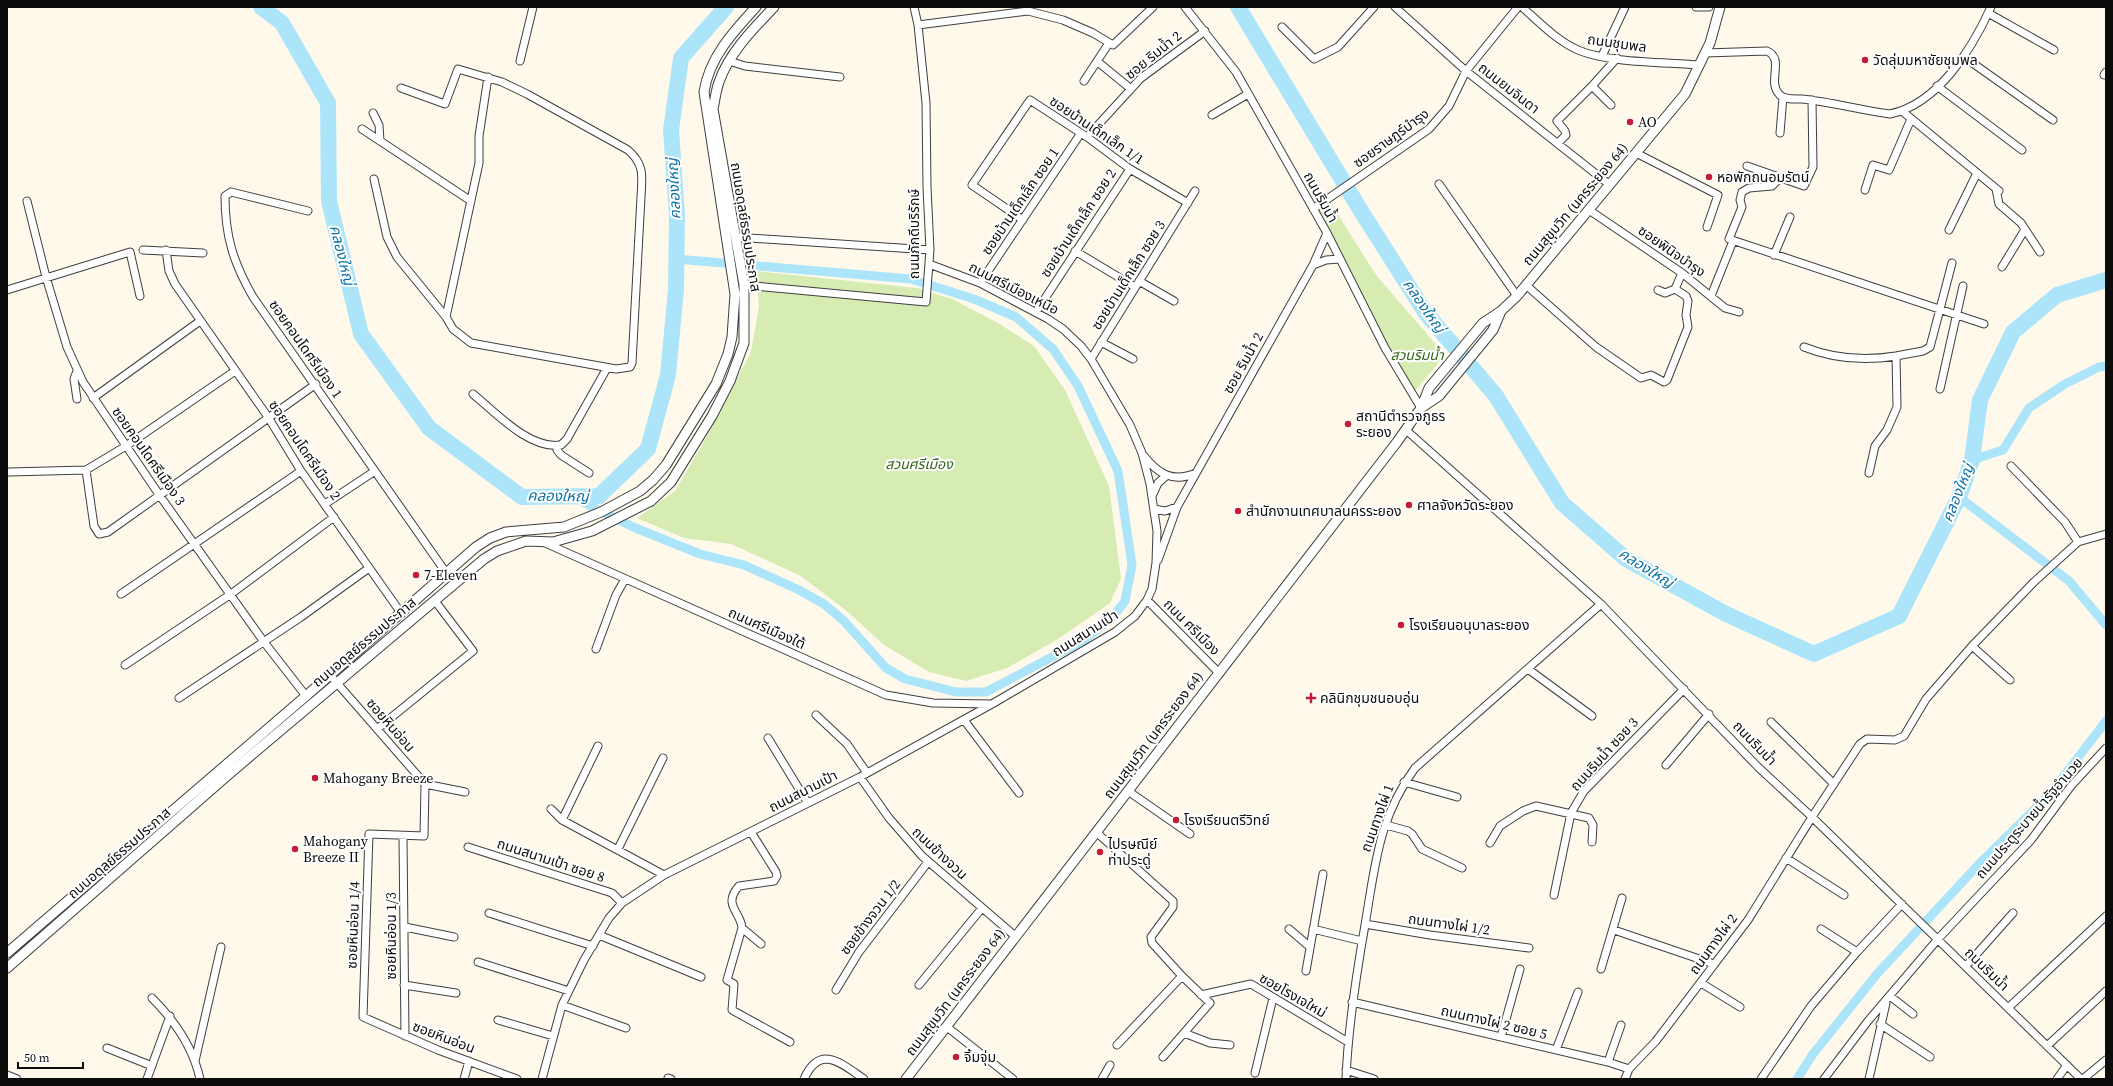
<svg xmlns="http://www.w3.org/2000/svg" width="2113" height="1086" viewBox="0 0 2113 1086" font-family="'Source Serif 4','Noto Sans Thai',serif">
  <style>
    .green { fill: #d6ecb3 }
    .lines { fill: none; stroke-linecap: round; stroke-linejoin: round }
    .canal { stroke: #ace5fa; stroke-width: 9 }
    .river { stroke: #ace5fa; stroke-width: 16 }
    .minor-casing { stroke: #3f3f3f; stroke-width: 9 }
    .tertiary-casing { stroke: #3f3f3f; stroke-width: 11 }
    .minor { stroke: #fff; stroke-width: 7 }
    .tertiary { stroke: #fff; stroke-width: 9 }
    .poi-dot { fill: #c51b34; stroke: #fff; stroke-width: 1.5 }
    .labels { text-anchor: middle; stroke-width: 4; stroke-linejoin: round; paint-order: stroke }
    .street-label { font-size: 14px; fill: #0c0c0c; stroke: #fff }
    .poi-label { font-size: 14px; fill: #0c0c0c; stroke: #fff; text-anchor: start }
    .park-label { font-size: 14px; font-style: italic; fill: #316819; stroke: #fff }
    .water-label { font-size: 15px; font-style: italic; fill: #0e72a6; stroke: #fff }
  </style>
  <rect width="100%" height="100%" fill="#fff9ec"/>
  <path class="green" d="M1330,202L1376,275L1445,355L1415,391L1385,342L1317,210Z
    M756,271L917,288L952,299L998,323L1034,346L1065,390L1109,486L1121,579L1110,603L1058,639L1007,668L966,681L929,672L884,645L848,612L801,576L731,544L684,538L637,518L675,491L705,440L751,352L759,306Z"/>
  <g class="lines">
    <path class="canal" d="M1972,460L2003,450L2029,408L2065,384L2099,367L2106,366
      M571,496L633,527L700,554L744,565L799,590L824,604L844,621L886,668L905,679L956,692H986L1084,640L1112,618L1125,601L1132,565L1118,471L1078,386L1053,349L1016,317L974,299L911,279L676,259
      M1959,497L2069,581L2106,625
      M1797,1079L1813,1054L1877,974L1979,864L2050,794L2106,721"/>
    <path class="river" d="M261,7L282,23L328,103L329,201L361,334L429,428L522,497L599,496L648,449L668,375L676,290L677,216L671,130L681,58L726,7
      M1238,7L1361,211L1425,312L1496,396L1562,503L1626,559L1726,614L1814,654L1899,616L1959,497L1972,460L1980,400L2013,332L2057,295L2106,280"/>
    <g class="minor-casing">
      <path id="minor" d="M1185,7L1236,72L1327,233L1385,348L1421,408
        M1395,7L1466,71L1610,185
        M1522,7C1539,22 1556,40 1578,50C1608,63 1665,62 1700,65
        M1696,7H1709
        M1988,13L2054,50
        M918,25L1028,11L1063,20L1093,33L1113,45L1153,7
        M1282,27L1314,59L1338,47L1374,7
        M1705,53L1767,51C1785,59 1767,81 1779,94C1783,100 1795,99 1802,99C1831,102 1860,110 1890,114C1938,104 1972,49 1991,7
        M1602,56L1625,7
        M1964,57L2053,120
        M520,61L533,7
        M729,61L745,66L840,77
        M1098,62L1131,89
        M2104,75L2106,72
        M1084,81L1109,43
        M1592,86L1611,105
        M1937,86L2022,150
        M1902,111L1999,191
        M373,113L379,125L380,141
        M1212,115L1248,94
        M362,129L471,201
        M1780,133L1783,97
        M1087,137L1141,78L1205,31
        M1558,143L1566,135L1565,131L1557,121L1592,86L1617,58
        M1636,153L1718,195L1707,227
        M1747,166L1804,186L1813,167L1812,100
        M374,179L387,237L397,257L446,317L453,329L471,343L616,369L630,367L632,363L641,197C642,176 645,165 628,150L527,94L502,82L458,69L445,104L401,88
        M1779,179L1772,186L1749,188L1742,192L1740,200L1742,207L1729,239L1984,324
        M1439,184L1517,296
        M1996,189L1999,204L2021,223L2040,252
        M1865,190L1873,165L1889,170L1911,119
        M27,201L46,277L67,347L83,382L160,496L264,642L306,696
        M1313,209L1429,129L1449,106L1466,71L1518,7
        M1589,210L1682,273L1725,308L1739,312
        M308,211L231,192L225,196C225,236 233,262 253,297L447,574
        M1023,220L972,185L1030,100L1087,137L1130,169L1188,203
        M1949,230L1977,173
        M735,237L930,250
        M143,250L203,253
        M166,250L169,271L175,284L268,417L301,471L401,613
        M1075,251L1135,287
        M1774,255L1790,217
        M1313,265L1326,260L1340,259
        M2002,267L2024,231
        M1139,281L1174,301
        M980,283L1081,133
        M744,285L926,302L930,250L927,187L926,103L918,25L914,7
        M1526,285L1596,347L1641,378L1651,375L1664,382L1667,380L1688,327L1686,315L1688,301L1686,296L1675,289L1682,273
        M7,290L130,252L140,296
        M1658,290L1665,293L1675,289
        M1711,296L1733,241
        M1036,312L1130,169
        M446,317L479,163V136L488,77
        M1101,342L1133,359
        M1804,347C1834,359 1865,361 1896,356
        M1091,359L1195,191
        M1940,389L1963,286
        M473,394C496,413 530,450 561,445L567,439L607,368
        M93,398L200,321
        M77,399L74,379L77,371
        M1406,430L1601,604L1758,767L1812,817L2081,1079
        M558,445L557,450L561,455L589,473
        M1144,456C1158,474 1173,483 1196,473
        M2011,466L2065,522L2078,542
        M86,470L94,526L99,534L108,532L316,384
        M9,472L86,470L126,446L235,371
        M1869,473L1875,446L1887,430L1897,407L1896,356L1923,351L1930,347L1952,263
        M1152,496L1158,483L1166,476
        M325,504L375,471
        M1154,509L1165,511L1177,507
        M543,542L886,695L933,703L990,704
        M1158,560L1177,507L1313,265L1327,233
        M121,594L301,471
        M1147,600L1218,672
        M1972,646L2034,582L2078,542L2106,534
        M596,649L616,595L625,579
        M125,665L231,594L334,517
        M1528,669L1592,716
        M330,675L425,784L424,836L369,834L363,1017L438,1050L517,1079
        M179,698L301,617L369,568
        M816,715L847,744L867,773
        M964,720L1019,793
        M1771,722L1834,784
        M377,729L473,651L435,601
        M768,738L807,802
        M1666,765L1709,714
        M860,777L889,818L922,856L1015,936
        M1404,782L1457,797
        M425,784L465,792
        M1128,791L1190,834
        M551,809L562,820L664,875
        M562,820L598,746
        M1386,825L1408,831L1412,834L1422,849L1462,868
        M751,832L776,872L777,876L774,881L739,886C722,905 741,912 742,928L727,980L734,984L732,1010L790,1042
        M1096,832L1173,901V907L1151,937L1152,943L1182,976L1210,1003L1163,1057
        M403,836L405,1036
        M1490,843L1500,826L1523,811L1536,806L1589,818L1593,825L1592,842
        M468,847L612,893L622,903
        M618,849L663,758
        M1786,858L1844,895
        M1554,895L1571,813L1584,791L1684,689
        M489,913L593,946
        M1365,924L1430,935L1529,948
        M405,927L454,937
        M742,928L761,944
        M1289,929L1310,947
        M1313,929L1362,941
        M1821,929L1857,952
        M1614,930L1714,964
        M599,935L701,977
        M478,962L569,991
        M1966,966L2013,913
        M1601,969L1622,898
        M1306,971L1323,874
        M1701,983L1740,1007
        M404,985L456,993
        M919,985L982,908
        M836,990L859,952L928,862
        M1201,995L1251,984L1348,1042
        M1890,996L1913,1014
        M152,998C174,1020 193,1047 200,1079
        M1352,1002L1608,1062L1629,1069
        M562,1005L626,1028
        M2008,1008L2106,916
        M498,1020L553,1036
        M1880,1024L1930,1057
        M947,1027L1013,1079
        M1184,1033L1210,1043L1230,1045
        M1501,1037L1520,969
        M1117,1045L1182,976
        M2047,1046L2106,991
        M107,1048L152,1066
        M1556,1050L1578,992
        M195,1061L221,947
        M1608,1062L1621,1025
        M1346,1070L1374,1079
        M1255,1073L1273,998
        M7,1075L17,1079
        M668,1078L671,1079
        M147,1079L170,1016
        M464,1079L469,1061
        M542,1079L562,1005L584,960L609,918L622,903L664,875L860,777L992,704L1115,632L1135,616L1147,600L1152,589L1156,563L1157,531L1150,484L1142,453L1130,425L1091,359L1081,346L1063,329L1048,319L980,283L929,264
        M804,1079C820,1043 842,1064 864,1079
        M1102,1079L1110,1065
        M1346,1079C1348,1027 1356,976 1365,925C1375,867 1378,818 1415,768L1601,604
        M1625,1079L1629,1069L1656,1041L1748,920L1812,817L1860,744L1867,739L1895,740L1904,736L1926,699L1972,646L2010,680
        M1761,1079L1811,1006L1857,952L1902,904
        M1824,1079L1868,1021L1938,939L2031,840L2071,786L2106,748
        M1869,1079L1886,1003
        M2057,1079L2067,1065
        M2083,1079L2106,1060"/>
    </g>
    <g class="tertiary-casing">
      <path id="tertiary" d="M1421,408L1439,396L1493,330L1501,311
        M7,953L306,696L476,547L490,538L506,532L564,527L601,512L640,491L653,480L666,465L716,384L728,354L732,337L735,294L704,92C709,58 733,32 756,7
        M7,968L229,774L484,559L497,551L526,541L553,542L592,531L651,501L671,482L712,416L730,381L744,343V285L713,109C715,100 716,90 719,82C729,53 753,29 774,7
        M906,1079L1397,442L1421,408L1429,388L1483,323L1501,311L1517,296L1685,94L1710,43L1720,7"/>
    </g>
    <use href="#minor" class="minor"/>
    <use href="#tertiary" class="tertiary"/>
  </g>
  <g class="poi-dot">
    <circle cx="1865" cy="60" r="4"/>
    <circle cx="1630" cy="122" r="4"/>
    <circle cx="1709" cy="177" r="4"/>
    <circle cx="1348" cy="424" r="4"/>
    <circle cx="1409" cy="505" r="4"/>
    <circle cx="1238" cy="511" r="4"/>
    <circle cx="416" cy="575" r="4"/>
    <circle cx="1401" cy="625" r="4"/>
    <path d="M1309 692h4v4h4v4h-4v4h-4v-4h-4v-4h4z"/>
    <circle cx="315" cy="778" r="4"/>
    <circle cx="1176" cy="820" r="4"/>
    <circle cx="295" cy="849" r="4"/>
    <circle cx="1100" cy="852" r="4"/>
    <circle cx="956" cy="1057" r="4"/>
  </g>
  <g class="labels">
    <g class="street-label">
      <text transform="translate(1617 43) rotate(8)" y="5">ถนนชุมพล</text>
      <text transform="translate(1153 55) rotate(-39)" y="5">ซอย ริมน้ำ 2</text>
      <text transform="translate(1509 88) rotate(38)" y="5">ถนนยมจินดา</text>
      <text transform="translate(1097 130) rotate(34)" y="5">ซอยบ้านเด็กเล็ก 1/1</text>
      <text transform="translate(1391 138) rotate(-36)" y="5">ซอยราษฎร์บำรุง</text>
      <text transform="translate(1321 197) rotate(61)" y="5">ถนนริมน้ำ</text>
      <text transform="translate(1020 201) rotate(-56)" y="5">ซอยบ้านเด็กเล็ก ซอย 1</text>
      <text transform="translate(1575 204) rotate(-50)" y="5">ถนนสุขุมวิท (นครระยอง 64)</text>
      <text transform="translate(1078 223) rotate(-57)" y="5">ซอยบ้านเด็กเล็ก ซอย 2</text>
      <text transform="translate(746 227) rotate(81)" y="5">ถนนอดุลย์ธรรมประภาส</text>
      <text transform="translate(914 234) rotate(-90)" y="5">ถนนภักดีบริรักษ์</text>
      <text transform="translate(1672 251) rotate(35)" y="5">ซอยพินิจบำรุง</text>
      <text transform="translate(1128 275) rotate(-58)" y="5">ซอยบ้านเด็กเล็ก ซอย 3</text>
      <text transform="translate(1014 288) rotate(27)" y="5">ถนนศรีเมืองเหนือ</text>
      <text transform="translate(306 349) rotate(55)" y="5">ซอยคอนโดศรีเมือง 1</text>
      <text transform="translate(1243 363) rotate(-61)" y="5">ซอย ริมน้ำ 2</text>
      <text transform="translate(305 450) rotate(56)" y="5">ซอยคอนโดศรีเมือง 2</text>
      <text transform="translate(149 456) rotate(55)" y="5">ซอยคอนโดศรีเมือง 3</text>
      <text transform="translate(1192 627) rotate(45)" y="5">ถนน ศรีเมือง</text>
      <text transform="translate(767 628) rotate(24)" y="5">ถนนศรีเมืองใต้</text>
      <text transform="translate(1085 633) rotate(-32)" y="5">ถนนสนามเป้า</text>
      <text transform="translate(364 642) rotate(-40)" y="5">ถนนอดุลย์ธรรมประภาส</text>
      <text transform="translate(391 725) rotate(49)" y="5">ซอยหินอ่อน</text>
      <text transform="translate(1153 735) rotate(-53)" y="5">ถนนสุขุมวิท (นครระยอง 64)</text>
      <text transform="translate(1755 743) rotate(46)" y="5">ถนนริมน้ำ</text>
      <text transform="translate(1604 754) rotate(-48)" y="5">ถนนริมน้ำ ซอย 3</text>
      <text transform="translate(803 791) rotate(-27)" y="5">ถนนสนามเป้า</text>
      <text transform="translate(1377 818) rotate(-70)" y="5">ถนนทางไผ่ 1</text>
      <text transform="translate(2029 818) rotate(-49)" y="5">ถนนประตูระบายน้ำรัฐอำนวย</text>
      <text transform="translate(119 853) rotate(-41)" y="5">ถนนอดุลย์ธรรมประภาส</text>
      <text transform="translate(940 853) rotate(43)" y="5">ถนนข้างจวน</text>
      <text transform="translate(551 860) rotate(18)" y="5">ถนนสนามเป้า ซอย 8</text>
      <text transform="translate(870 917) rotate(-53)" y="5">ซอยข้างจวน 1/2</text>
      <text transform="translate(1449 924) rotate(8)" y="5">ถนนทางไผ่ 1/2</text>
      <text transform="translate(353 925) rotate(-88)" y="5">ซอยหินอ่อน 1/4</text>
      <text transform="translate(391 936) rotate(-90)" y="5">ซอยหินอ่อน 1/3</text>
      <text transform="translate(1713 944) rotate(-54)" y="5">ถนนทางไผ่ 2</text>
      <text transform="translate(1987 969) rotate(44)" y="5">ถนนริมน้ำ</text>
      <text transform="translate(955 992) rotate(-53)" y="5">ถนนสุขุมวิท (นครระยอง 64)</text>
      <text transform="translate(1293 995) rotate(30)" y="5">ซอยโรงเจใหม่</text>
      <text transform="translate(1494 1022) rotate(13)" y="5">ถนนทางไผ่ 2 ซอย 5</text>
      <text transform="translate(444 1037) rotate(21)" y="5">ซอยหินอ่อน</text>
    </g>
    <g class="poi-label">
      <text x="1873" y="65">วัดลุ่มมหาชัยชุมพล</text>
      <text x="1638" y="127">AO</text>
      <text x="1717" y="182">หอพักถนอมรัตน์</text>
      <text x="1356" y="421">สถานีตำรวจภูธร<tspan x="1356" dy="16">ระยอง</tspan></text>
      <text x="1417" y="510">ศาลจังหวัดระยอง</text>
      <text x="1246" y="516">สำนักงานเทศบาลนครระยอง</text>
      <text x="424" y="580">7-Eleven</text>
      <text x="1409" y="630">โรงเรียนอนุบาลระยอง</text>
      <text x="1320" y="703">คลินิกชุมชนอบอุ่น</text>
      <text x="323" y="783">Mahogany Breeze</text>
      <text x="1184" y="825">โรงเรียนตรีวิทย์</text>
      <text x="303" y="846">Mahogany<tspan x="303" dy="16">Breeze II</tspan></text>
      <text x="1108" y="849">ไปรษณีย์<tspan x="1108" dy="16">ท่าประดู่</tspan></text>
      <text x="964" y="1062">จิ้มจุ่ม</text>
    </g>
    <g class="park-label">
      <text x="1417" y="360">สวนริมน้ำ</text>
      <text x="919" y="469">สวนศรีเมือง</text>
    </g>
    <g class="water-label">
      <text transform="translate(674 189) rotate(-93)" y="5">คลองใหญ่</text>
      <text transform="translate(342 255) rotate(76)" y="5">คลองใหญ่</text>
      <text transform="translate(1424 306) rotate(55)" y="5">คลองใหญ่</text>
      <text transform="translate(1958 493) rotate(-68)" y="5">คลองใหญ่</text>
      <text transform="translate(558 496) rotate(1)" y="5">คลองใหญ่</text>
      <text transform="translate(1646 568) rotate(32)" y="5">คลองใหญ่</text>
    </g>
  </g>
  <rect width="2113" height="1086" fill="none" stroke="#0c0c0c" stroke-width="16"/>
  <path d="M18 1062v6h65v-6" fill="none" stroke="#0c0c0c" stroke-width="2"/>
  <text x="24" y="1062" font-size="12" fill="#0c0c0c" stroke="#ffffff" stroke-width="3" paint-order="stroke">50 m</text>
</svg>
